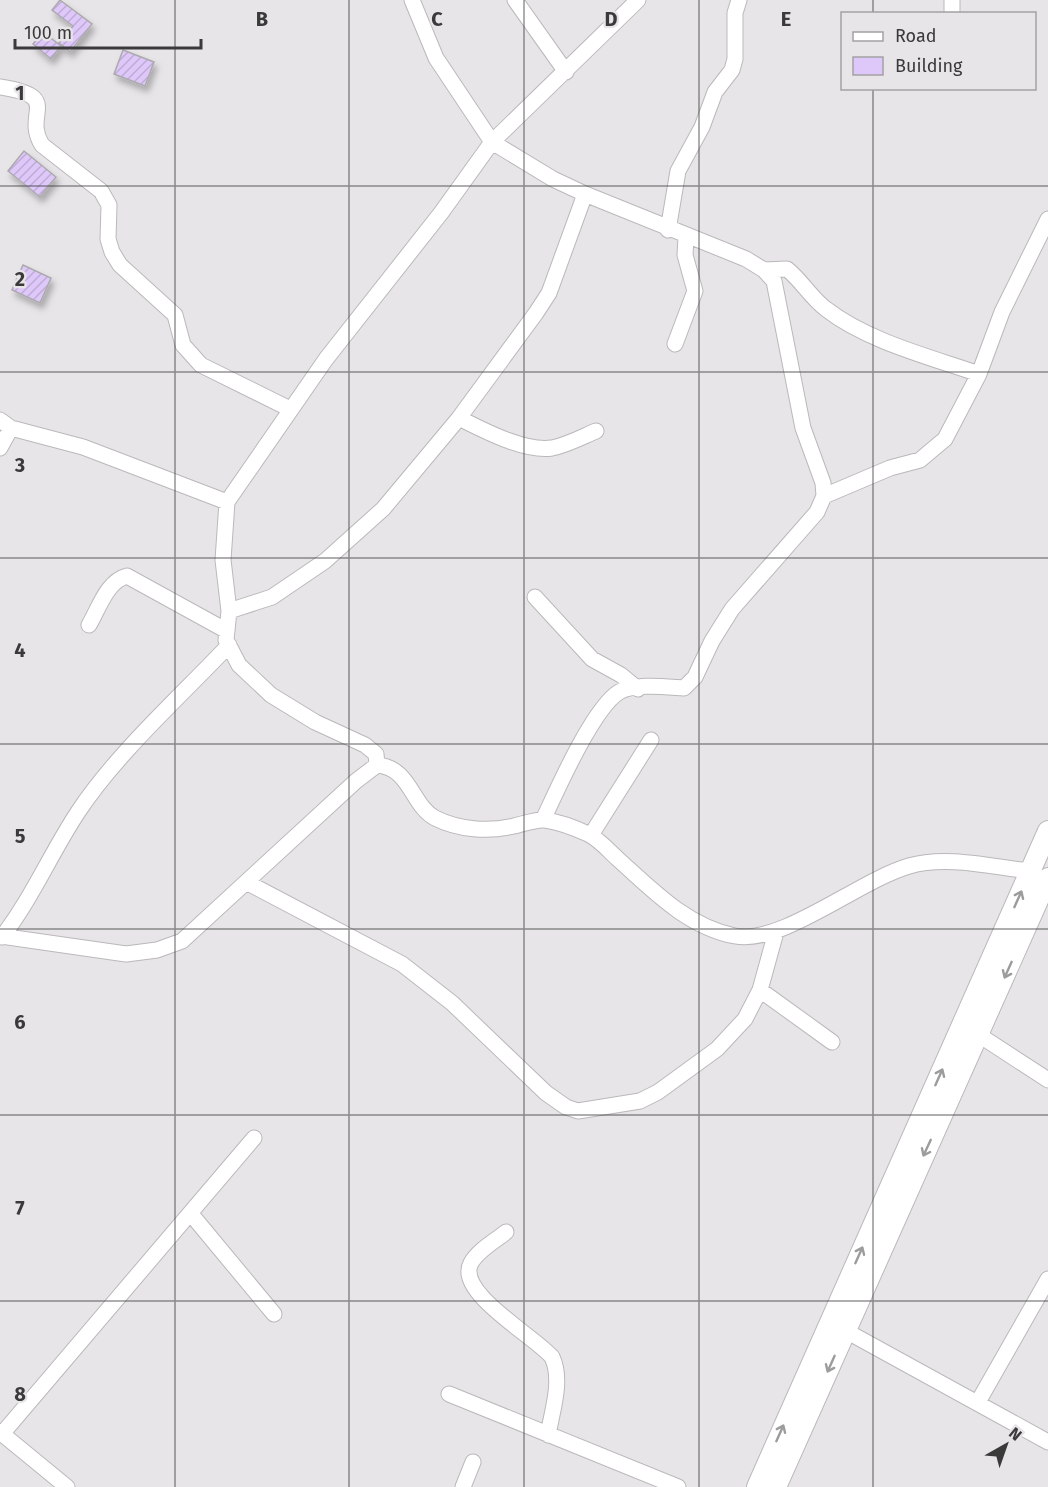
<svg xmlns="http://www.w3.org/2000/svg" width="1048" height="1487" viewBox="0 0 1048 1487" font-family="'Fira Sans',sans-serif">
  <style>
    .building { fill: url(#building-hatch); stroke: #abaaad; stroke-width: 1.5; filter: url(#shadow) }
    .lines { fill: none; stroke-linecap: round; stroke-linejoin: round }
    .minor-casing { stroke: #bbb8bb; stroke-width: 17 }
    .major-casing { stroke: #bbb8bb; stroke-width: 22 }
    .minor { stroke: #fff; stroke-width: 15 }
    .major { stroke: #fff; stroke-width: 20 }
    .oneway { stroke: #9d9c9d }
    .grid { fill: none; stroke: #3b3a3b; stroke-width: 1.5; stroke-opacity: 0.55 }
    .grid-label { font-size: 20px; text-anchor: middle; font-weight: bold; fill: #3b3a3b; stroke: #e8e5e8; stroke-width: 4.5; stroke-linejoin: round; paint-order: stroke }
  </style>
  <defs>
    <pattern id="building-hatch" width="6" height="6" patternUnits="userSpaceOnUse" patternTransform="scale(1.5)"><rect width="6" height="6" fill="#dec7f9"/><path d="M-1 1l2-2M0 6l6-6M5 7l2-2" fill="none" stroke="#bfacd6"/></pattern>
    <filter id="shadow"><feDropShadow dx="3" dy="5.5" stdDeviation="3" flood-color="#0004"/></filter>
  </defs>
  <rect width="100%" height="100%" fill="#e8e5e8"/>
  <path class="building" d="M60,0L92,24L70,52L59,43L73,26L52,10Z
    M43,32L61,46L51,59L33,44Z
    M123,50L154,62L145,86L114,74Z
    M24,151L56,177L40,197L8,171Z
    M23,265L51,278L40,303L12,290Z"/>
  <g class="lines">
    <g class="minor-casing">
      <path id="minor" d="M515,0L566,72
        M952,14V0
        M0,87C64,97 22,113 42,145L101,191L109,205L108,239L112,252L120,265L175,315L183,345L201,365L290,409
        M668,230L678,171L702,127L715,92L732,70L735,59V13L739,0
        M764,270L787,269C802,281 811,298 826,309C867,341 930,357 979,374
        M675,344L695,291L685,255L686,237
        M459,418C483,430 524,452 552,448C567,445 582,437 596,431
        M0,420L11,428L83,447L227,502
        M0,448L11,428
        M824,496L890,468L920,460L945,439L979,374L1002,312L1048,219
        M535,597L592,659L621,675L638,689
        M229,611L272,597L325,561L383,509L459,418L536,313L549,293L585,194L553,179L492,142L638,0
        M89,625C99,608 107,581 127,576L227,631
        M377,765L376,754L365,745L315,722L271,695L239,665L226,640L229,611L223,560L227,502L326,359L441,213L492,142L436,58L412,0
        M543,820C557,790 593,708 619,692C634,683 667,687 684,688L695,677L712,641L732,609L817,512L824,496L823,483L803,428L774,281L764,270L746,259L585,194
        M591,835L651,740
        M246,882L402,964L452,1003L546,1093L566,1107L578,1111L640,1101L658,1092L717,1049L745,1019L760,990L776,932
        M0,936L126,954L157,950L182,941L356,781L377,765C410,767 412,806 435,818C459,830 488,832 514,826C523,824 536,819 545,820C559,822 575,828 588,834C599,839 610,852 619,860C653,891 688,927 735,936C782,945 858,881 909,866C947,855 992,867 1030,871
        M2,937C32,898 51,853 78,812C117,753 180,697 229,645
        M760,990L832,1042
        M979,1035L1048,1080
        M191,1214L274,1314
        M506,1232C495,1241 478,1250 471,1263C455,1292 534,1336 552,1357C563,1380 552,1411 548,1435
        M846,1331L1048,1442
        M449,1394L678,1487
        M978,1402L1048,1279
        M0,1432L67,1487
        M2,1434L254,1138
        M463,1487L473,1462"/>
    </g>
    <g class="major-casing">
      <path id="major" d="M757,1487L1048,831
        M776,1487L1048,878"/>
    </g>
    <use href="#minor" class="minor"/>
    <use href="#major" class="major"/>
  </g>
  <defs><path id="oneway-shaft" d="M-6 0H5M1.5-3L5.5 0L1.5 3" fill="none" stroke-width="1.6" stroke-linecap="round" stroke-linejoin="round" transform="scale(1.5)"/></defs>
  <g class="oneway">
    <use href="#oneway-shaft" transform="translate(1018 899) rotate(-66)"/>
    <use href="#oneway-shaft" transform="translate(1008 970) rotate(114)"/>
    <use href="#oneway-shaft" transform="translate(939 1077) rotate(-66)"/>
    <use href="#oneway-shaft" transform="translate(927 1148) rotate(115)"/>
    <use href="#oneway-shaft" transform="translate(859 1255) rotate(-66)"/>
    <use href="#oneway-shaft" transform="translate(831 1364) rotate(114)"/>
    <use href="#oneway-shaft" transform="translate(780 1433) rotate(-66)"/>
  </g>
  <path class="grid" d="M175,0V1487M349,0V1487M524,0V1487M699,0V1487M873,0V14M873,88V1487M0,186H1048M0,372H1048M0,558H1048M0,744H1048M0,929H1048M0,1115H1048M0,1301H1048"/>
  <g class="grid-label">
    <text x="262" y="26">B</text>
    <text x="437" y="26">C</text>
    <text x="611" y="26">D</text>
    <text x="786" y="26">E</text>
    <text x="20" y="100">1</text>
    <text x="20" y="286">2</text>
    <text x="20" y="472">3</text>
    <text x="20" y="657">4</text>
    <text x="20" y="843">5</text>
    <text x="20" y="1029">6</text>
    <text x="20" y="1215">7</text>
    <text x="20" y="1401">8</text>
  </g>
  <rect x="841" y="12" width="195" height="78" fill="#e8e5e8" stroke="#a3a1a3" stroke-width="1.5"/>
  <rect x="853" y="32" width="30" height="9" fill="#ffffff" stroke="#a3a1a3" stroke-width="1.5"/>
  <text x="895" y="42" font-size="18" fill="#3b3a3b">Road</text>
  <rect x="853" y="57" width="30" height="18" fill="#dec7f9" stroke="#a3a1a3" stroke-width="1.5"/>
  <text x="895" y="72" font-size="18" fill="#3b3a3b">Building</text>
  <g transform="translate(1006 1445) rotate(40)" stroke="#e8e5e8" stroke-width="4.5" paint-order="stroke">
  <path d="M0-4.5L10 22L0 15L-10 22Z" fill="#3b3a3b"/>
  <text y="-9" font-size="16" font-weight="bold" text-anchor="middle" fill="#3b3a3b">N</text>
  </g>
  <path d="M15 39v9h186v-9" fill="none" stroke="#3b3a3b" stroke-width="3"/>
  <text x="24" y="39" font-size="18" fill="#3b3a3b" stroke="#e8e5e8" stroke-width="4.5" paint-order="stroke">100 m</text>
</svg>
